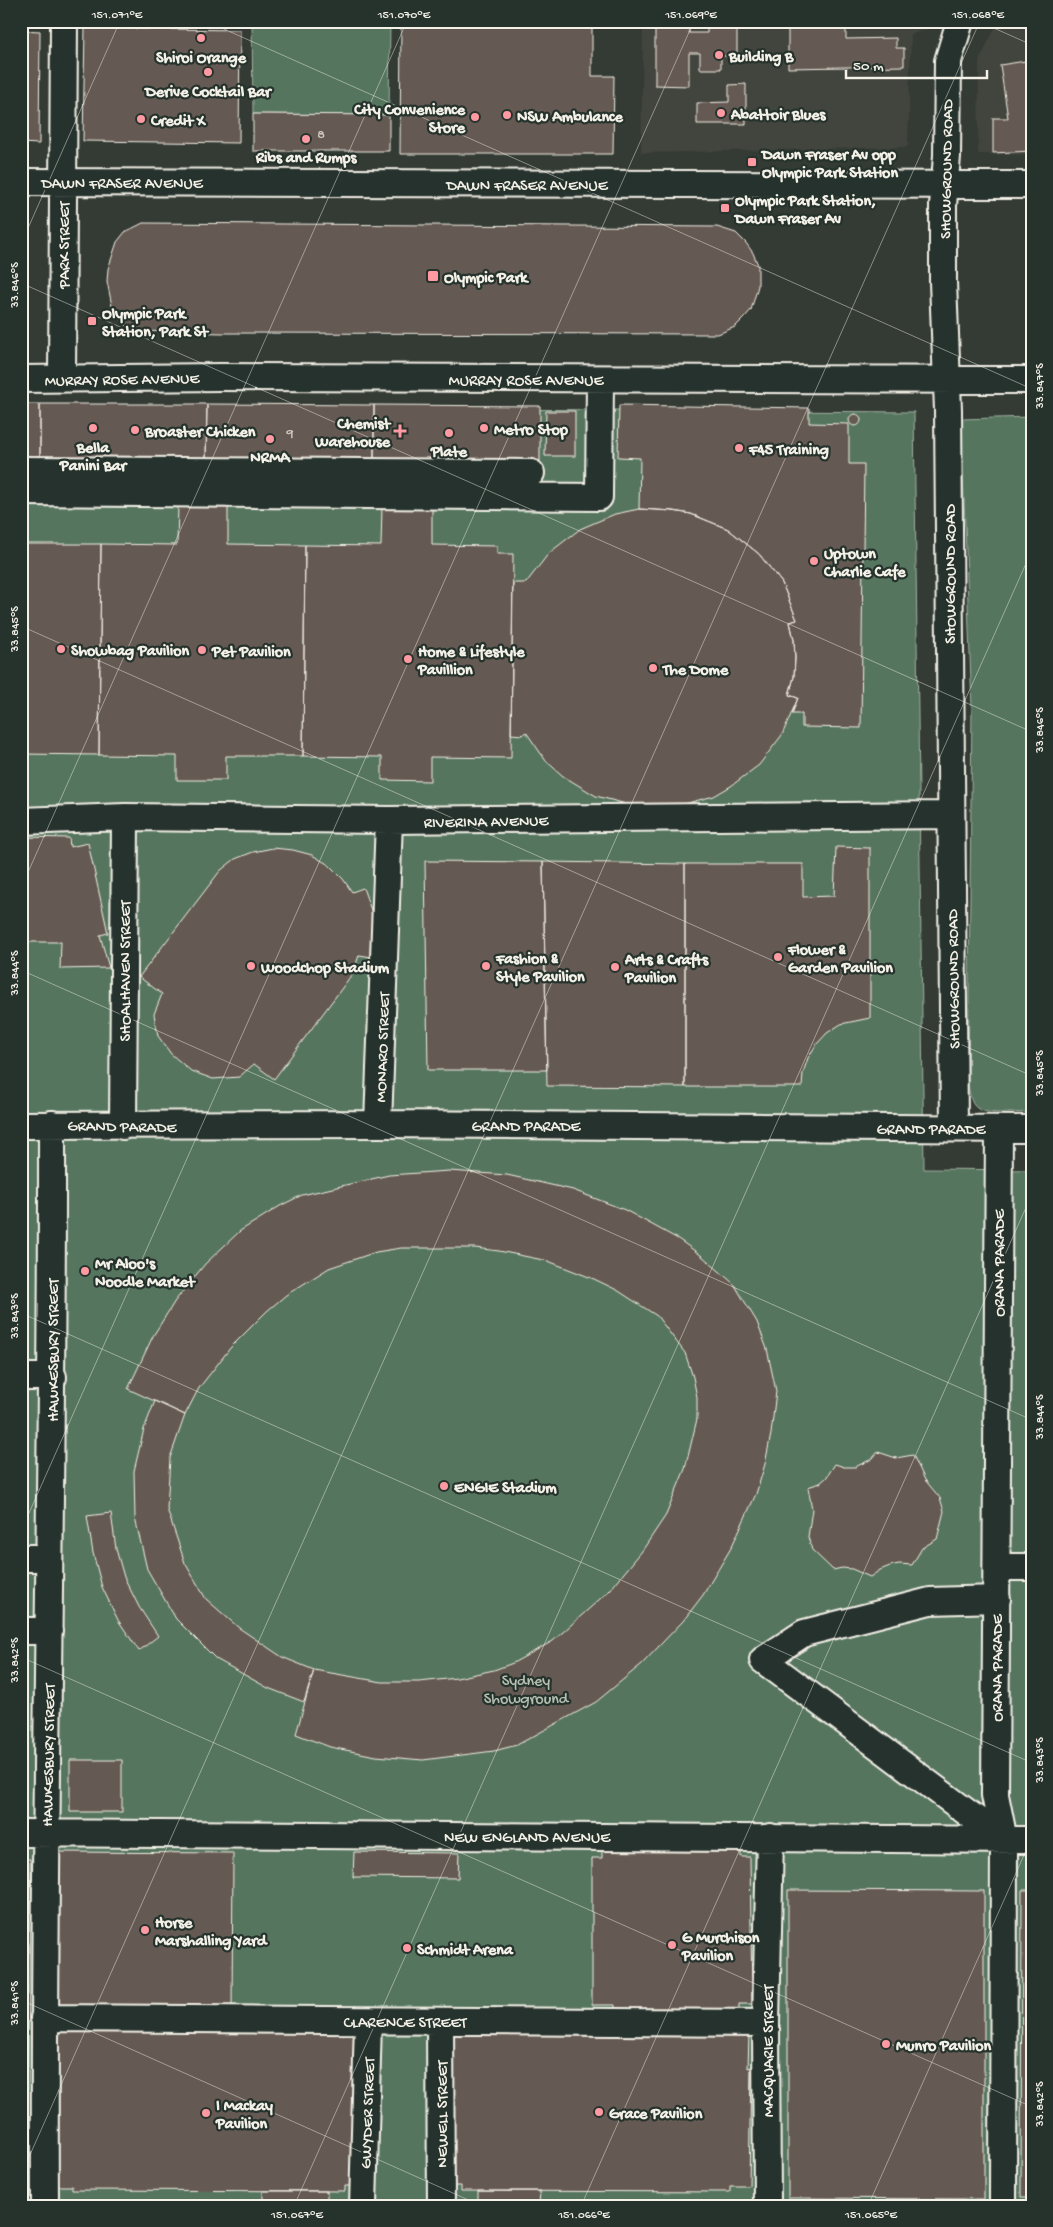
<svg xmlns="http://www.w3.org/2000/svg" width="1053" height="2227" viewBox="0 0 1053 2227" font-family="'Gochi Hand',sans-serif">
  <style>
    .built { fill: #42443d }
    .green { fill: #54745e; stroke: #a4b2a3 }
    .building { fill: #655a52; stroke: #f4f1e8 }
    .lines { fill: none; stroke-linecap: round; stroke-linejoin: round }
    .minor-casing { stroke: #f4f1e8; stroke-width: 30 }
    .minor { stroke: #26332d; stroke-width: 26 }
    .ticks { fill: none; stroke: #f4f1e8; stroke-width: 1; stroke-opacity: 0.45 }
    .poi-dot { fill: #ff9aa2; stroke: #26332d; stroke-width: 2 }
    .labels { text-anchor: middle; stroke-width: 4.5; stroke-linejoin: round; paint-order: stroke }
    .number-label { font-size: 14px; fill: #d0cbc2 }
    .poi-label { font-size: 16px; font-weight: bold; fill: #f4f1e8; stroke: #26332d; text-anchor: start }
    .street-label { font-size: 16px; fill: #f4f1e8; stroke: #26332d }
    .park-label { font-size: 16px; fill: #b4bfb1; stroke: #26332d }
    .neatline { fill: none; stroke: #f4f1e8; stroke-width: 2 }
    .ticks-label { font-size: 12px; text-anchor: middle; fill: #f4f1e8 }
  </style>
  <rect width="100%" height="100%" fill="#333b34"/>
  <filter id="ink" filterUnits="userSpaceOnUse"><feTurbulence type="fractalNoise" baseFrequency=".02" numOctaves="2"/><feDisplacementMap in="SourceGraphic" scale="10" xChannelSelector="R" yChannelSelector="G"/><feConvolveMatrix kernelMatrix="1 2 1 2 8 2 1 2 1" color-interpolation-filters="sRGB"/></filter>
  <g filter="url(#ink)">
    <path class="built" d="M643,21H930L929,29L911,34L908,147L641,153Z
      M998,21H1032V155L978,154L979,61Z"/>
    <path class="green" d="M252,21H390L389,115L253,114Z
      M21,406L914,412L924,1169L1032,1170V2206H21Z
      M1032,417V1112C1019,1112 987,1116 977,1108C970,1103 970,1093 968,1086L972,708L961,419Z"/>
    <path class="building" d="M401,21H613V23L592,28V76H614L613,154H400Z
      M655,21H689V33H707V27H737V56H721V69H700V53H689V86L655,85Z
      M839,21L846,29V39L896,38V48H904V66L788,68V22Z
      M85,28L240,30L239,143L83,141Z
      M21,30L40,31L39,144L21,143Z
      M1032,60V151L993,153V118H1008L1000,65Z
      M746,84V124H697V103L729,102V85Z
      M253,114L389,115V151H253Z
      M143,223L717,227L736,233L746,243L753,253L758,265V286L751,310L744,318L735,327L718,334L223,333L136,331L127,326L116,313L112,306L107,281L108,269L117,242L125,232Z
      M21,404H40V459H21Z
      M40,404H207L206,460L40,459Z
      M207,404L374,405V461L206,460Z
      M374,405L540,406V461H374Z
      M619,405L809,408V423L849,424V464H864L861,728L802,727V714H792L798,698L789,695L794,677L795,658L794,640L790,622L797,620L782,583L759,554L728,529L691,514L673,511L639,509L640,458L618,457Z
      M546,411H575V456H545Z
      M849 420a6 6 0 1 1 12 0a6 6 0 1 1-12 0Z
      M21,504H24V544H101L99,755L21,754V779Z
      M178,505H228V544L305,545L303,756H226V780H177V756L99,755L101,544L177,545Z
      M382,506H432V545L497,546V554H513L511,758L430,757V781L382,780V757L303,756L305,545L381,546Z
      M639,509L673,511L691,514L728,529L759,554L782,583L797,620L790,622L794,640L795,658L794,677L789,695L798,698L782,735L759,765L731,786L714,796L676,806H634L596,796L563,776L546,761L526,732L522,735L511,734L513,583H526L549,553L580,529L615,514Z
      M21,837L69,838L70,847L88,843L108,933L100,935L109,968L60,969L61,942H21Z
      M836,847L870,848V1018L841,1024L827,1033L816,1045L808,1058L803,1073L802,1087H685V864H803V897L834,896Z
      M273,848L293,850L312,855L329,865L343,879L352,892L363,888L371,910L375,932L372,957L359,955L354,971L345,984L274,1079L254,1064L239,1077L213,1079L191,1071L171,1054L158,1036L154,1014L162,994L139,977L220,871L235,859L253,852Z
      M425,861L543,862L547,1070H428Z
      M543,862L685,864V1087L547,1086Z
      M449,1171L507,1175L573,1190L625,1210L678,1239L702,1256L734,1284L757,1322L767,1349L776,1391L771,1434L765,1464L756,1494L731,1548L703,1595L683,1621L642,1664L596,1702L517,1745L494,1751L423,1760L376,1756L330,1747L296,1734L314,1670L382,1682H419L457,1678L494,1670L513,1663L553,1641L610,1590L642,1551L666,1515L685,1469L697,1419V1397L693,1377L685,1353L657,1316L617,1290L594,1279L548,1261L499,1251L475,1248H401L376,1252L329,1268L286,1295L267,1311L231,1347L199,1388L185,1415L128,1389L153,1336L175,1301L205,1264L240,1231L280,1206L302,1195L389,1175Z
      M21,1196L25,1205L21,1216Z
      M155,1401L185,1415L170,1458L167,1509L185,1563L206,1599L239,1628L282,1657L314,1670L304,1702L268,1688L216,1659L176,1619L147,1569L135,1518L134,1471L144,1429Z
      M878,1452L896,1458L913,1455L925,1480L940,1498L944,1511L937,1539L922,1548L912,1565L899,1564L890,1566L880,1570L870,1577L852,1569L842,1568L833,1570L812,1550L808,1537L812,1509L808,1487L820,1483L826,1478L835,1464L844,1467H855L872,1459Z
      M111,1513L116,1549L124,1577L139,1607L158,1636L139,1651L118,1620L102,1587L93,1553L87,1516Z
      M70,1760H122V1812H70Z
      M602,1851L741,1852V1857H750L752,2004H739V2011L615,2010V2005H592V1858H602Z
      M57,1852L233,1853L232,2008L56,2007Z
      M354,1852L459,1853L458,1878L353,1877Z
      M21,1859H30L27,2194H21Z
      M788,1890L984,1891V2199L788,2198Z
      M1022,1890H1032V2197H1021Z
      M55,2031L358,2033V2186H345V2191L72,2190V2186H53Z
      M447,2031L749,2033L748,2068L751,2067L749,2186H730V2192L461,2191V2186H447Z
      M263,2191H327V2206H263Z
      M478,2191H540L539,2206H478Z"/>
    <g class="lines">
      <g class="minor-casing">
        <path id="minor" d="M21,182L1032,185
          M21,379L221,377L1032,380
          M62,379L64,21
          M21,470L531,473
          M21,492L599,497L600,380
          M21,821L125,817L389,820L950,815
          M378,1124L389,820
          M21,1125L378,1124L1032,1129
          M123,1126L125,817
          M954,1128L948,410L943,282V206L947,156L948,61L960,21
          M999,1129L995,1795L1004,1840L1003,2206
          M21,1377H53
          M21,1558H49
          M997,1567H1032
          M997,1599L930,1601L804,1633L763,1660L1004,1840
          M21,1631H49
          M21,1833L1032,1840
          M44,2018L766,2023
          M440,2021L441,2206
          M45,2206C43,1845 53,1485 52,1124
          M363,2206L368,2021
          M767,2206L766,2023L770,1837"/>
      </g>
      <use href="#minor" class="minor"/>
    </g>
  </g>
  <path class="ticks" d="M206,21L1032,389M978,21L1032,45M21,244L120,21M21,283L1032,732M21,626L1032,1076M21,888L407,21M21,970L1032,1420M21,1313L1032,1763M21,1531L694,21M21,1657L1032,2107M21,2000L482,2206M21,2175L980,21M294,2206L1032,550M581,2206L1032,1194M868,2206L1032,1837"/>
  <g class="poi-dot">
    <circle cx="201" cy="38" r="5"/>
    <circle cx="719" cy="55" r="5"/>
    <circle cx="208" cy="72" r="5"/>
    <circle cx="721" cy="113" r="5"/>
    <circle cx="507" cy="115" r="5"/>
    <circle cx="475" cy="117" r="5"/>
    <circle cx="141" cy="119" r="5"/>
    <circle cx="306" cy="139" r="5"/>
    <rect x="747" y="157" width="10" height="10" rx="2.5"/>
    <rect x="720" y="203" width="10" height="10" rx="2.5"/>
    <rect x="427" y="270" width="12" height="12" rx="2.5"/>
    <rect x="87" y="316" width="10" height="10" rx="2.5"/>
    <circle cx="93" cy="428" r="5"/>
    <circle cx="484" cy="428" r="5"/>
    <circle cx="135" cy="430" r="5"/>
    <path d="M397.5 423.5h5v5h5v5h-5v5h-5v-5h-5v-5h5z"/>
    <circle cx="449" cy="433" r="5"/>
    <circle cx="270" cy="439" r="5"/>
    <circle cx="739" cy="448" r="5"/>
    <circle cx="814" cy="561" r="5"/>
    <circle cx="61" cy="649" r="5"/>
    <circle cx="202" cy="650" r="5"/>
    <circle cx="408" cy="659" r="5"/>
    <circle cx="653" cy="668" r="5"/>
    <circle cx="778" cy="957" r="5"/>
    <circle cx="251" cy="966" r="5"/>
    <circle cx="486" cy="966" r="5"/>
    <circle cx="615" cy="967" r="5"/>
    <circle cx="85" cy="1271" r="5"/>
    <circle cx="444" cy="1486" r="5"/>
    <circle cx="145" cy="1930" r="5"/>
    <circle cx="672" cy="1945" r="5"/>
    <circle cx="407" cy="1948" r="5"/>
    <circle cx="886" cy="2044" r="5"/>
    <circle cx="599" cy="2112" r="5"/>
    <circle cx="206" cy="2113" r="5"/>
  </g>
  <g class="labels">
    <g class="number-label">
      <text x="321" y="138">8</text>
      <text x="290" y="437">9</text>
    </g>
    <g class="poi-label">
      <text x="729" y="61">Building B</text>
      <text x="201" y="62" text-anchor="middle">Shiroi Orange</text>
      <text x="208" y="96" text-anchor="middle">Derive Cocktail Bar</text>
      <text x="465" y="114" text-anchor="end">City Convenience<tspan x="465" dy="18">Store</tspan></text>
      <text x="731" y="119">Abattoir Blues</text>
      <text x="517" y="121">NSW Ambulance</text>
      <text x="151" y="125">Credit X</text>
      <text x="762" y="159">Dawn Fraser Av opp<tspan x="762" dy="18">Olympic Park Station</tspan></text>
      <text x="306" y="162" text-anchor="middle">Ribs and Rumps</text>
      <text x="735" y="205">Olympic Park Station,<tspan x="735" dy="18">Dawn Fraser Av</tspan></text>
      <text x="444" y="282">Olympic Park</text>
      <text x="102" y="318">Olympic Park<tspan x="102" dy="18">Station, Park St</tspan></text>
      <text x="390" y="428" text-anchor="end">Chemist<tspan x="390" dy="18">Warehouse</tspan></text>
      <text x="494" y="434">Metro Stop</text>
      <text x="145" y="436">Broaster Chicken</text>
      <text x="93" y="452" text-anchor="middle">Bella<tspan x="93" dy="18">Panini Bar</tspan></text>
      <text x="749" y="454">F45 Training</text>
      <text x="449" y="456" text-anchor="middle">Plate</text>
      <text x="270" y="462" text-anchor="middle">NRMA</text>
      <text x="824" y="558">Uptown<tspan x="824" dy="18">Charlie Cafe</tspan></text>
      <text x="71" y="655">Showbag Pavilion</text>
      <text x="212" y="656">Pet Pavilion</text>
      <text x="418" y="656">Home &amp; Lifestyle<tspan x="418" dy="18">Pavillion</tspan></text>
      <text x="663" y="674">The Dome</text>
      <text x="788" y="954">Flower &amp;<tspan x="788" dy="18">Garden Pavilion</tspan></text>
      <text x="496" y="963">Fashion &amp;<tspan x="496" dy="18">Style Pavilion</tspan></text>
      <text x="625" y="964">Arts &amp; Crafts<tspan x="625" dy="18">Pavilion</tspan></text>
      <text x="261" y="972">Woodchop Stadium</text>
      <text x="95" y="1268">Mr Aloo's<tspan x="95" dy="18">Noodle Market</tspan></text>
      <text x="454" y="1492">ENGIE Stadium</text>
      <text x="155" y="1927">Horse<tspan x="155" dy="18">Marshalling Yard</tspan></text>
      <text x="682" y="1942">G Murchison<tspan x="682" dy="18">Pavilion</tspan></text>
      <text x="417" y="1954">Schmidt Arena</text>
      <text x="896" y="2050">Munro Pavilion</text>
      <text x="216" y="2110">I Mackay<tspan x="216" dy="18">Pavilion</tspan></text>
      <text x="609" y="2118">Grace Pavilion</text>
    </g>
    <g class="street-label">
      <text transform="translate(945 169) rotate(-89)" y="6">SHOWGROUND ROAD</text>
      <text x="122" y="188">DAWN FRASER AVENUE</text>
      <text x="527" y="190">DAWN FRASER AVENUE</text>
      <text transform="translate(63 245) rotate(-90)" y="6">PARK STREET</text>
      <text transform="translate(122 378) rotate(-1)" y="6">MURRAY ROSE AVENUE</text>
      <text x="526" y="385">MURRAY ROSE AVENUE</text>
      <text transform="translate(949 574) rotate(-90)" y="6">SHOWGROUND ROAD</text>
      <text transform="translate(486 820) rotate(-1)" y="6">RIVERINA AVENUE</text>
      <text transform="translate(124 971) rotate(-90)" y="6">SHOALHAVEN STREET</text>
      <text transform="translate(952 979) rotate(-91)" y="6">SHOWGROUND ROAD</text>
      <text transform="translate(381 1047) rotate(-88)" y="6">MONARO STREET</text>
      <text transform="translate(122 1125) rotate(1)" y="6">GRAND PARADE</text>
      <text x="526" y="1131">GRAND PARADE</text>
      <text x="931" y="1134">GRAND PARADE</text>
      <text transform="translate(998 1263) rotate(-90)" y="6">ORANA PARADE</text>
      <text transform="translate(52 1350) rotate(-90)" y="6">HAWKESBURY STREET</text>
      <text transform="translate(996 1668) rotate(-90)" y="6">ORANA PARADE</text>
      <text transform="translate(47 1755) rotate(-89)" y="6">HAWKESBURY STREET</text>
      <text x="527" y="1842">NEW ENGLAND AVENUE</text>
      <text x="405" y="2027">CLARENCE STREET</text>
      <text transform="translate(767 2051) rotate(-90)" y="6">MACQUARIE STREET</text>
      <text transform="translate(366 2113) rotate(-88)" y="6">GWYDER STREET</text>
      <text transform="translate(441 2114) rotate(-90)" y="6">NEWELL STREET</text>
    </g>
    <g class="park-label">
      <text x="526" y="1685">Sydney<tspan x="526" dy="18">Showground</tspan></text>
    </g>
  </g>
  <rect width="1053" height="2227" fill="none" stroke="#26332d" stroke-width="55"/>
  <path d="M846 70v8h141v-8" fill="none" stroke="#f4f1e8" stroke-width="2.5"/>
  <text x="853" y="70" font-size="15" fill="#f4f1e8" stroke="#26332d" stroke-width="4" paint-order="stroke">50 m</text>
  <rect x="28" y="28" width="998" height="2172" class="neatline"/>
  <g class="ticks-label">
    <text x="117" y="18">151.071°E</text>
    <text x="404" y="18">151.070°E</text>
    <text x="691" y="18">151.069°E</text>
    <text x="978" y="18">151.068°E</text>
    <text transform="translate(14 285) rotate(-90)" y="4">33.846°S</text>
    <text transform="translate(1039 386) rotate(-90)" y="4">33.847°S</text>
    <text transform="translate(14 629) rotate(-90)" y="4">33.845°S</text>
    <text transform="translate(1039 730) rotate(-90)" y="4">33.846°S</text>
    <text transform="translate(14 973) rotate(-90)" y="4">33.844°S</text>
    <text transform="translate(1039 1073) rotate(-90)" y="4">33.845°S</text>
    <text transform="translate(14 1316) rotate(-90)" y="4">33.843°S</text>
    <text transform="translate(1039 1417) rotate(-90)" y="4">33.844°S</text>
    <text transform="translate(14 1660) rotate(-90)" y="4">33.842°S</text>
    <text transform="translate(1039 1760) rotate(-90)" y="4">33.843°S</text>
    <text transform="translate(14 2003) rotate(-90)" y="4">33.841°S</text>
    <text transform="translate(1039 2104) rotate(-90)" y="4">33.842°S</text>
    <text x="297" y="2218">151.067°E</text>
    <text x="584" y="2218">151.066°E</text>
    <text x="871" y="2218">151.065°E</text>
  </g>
</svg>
